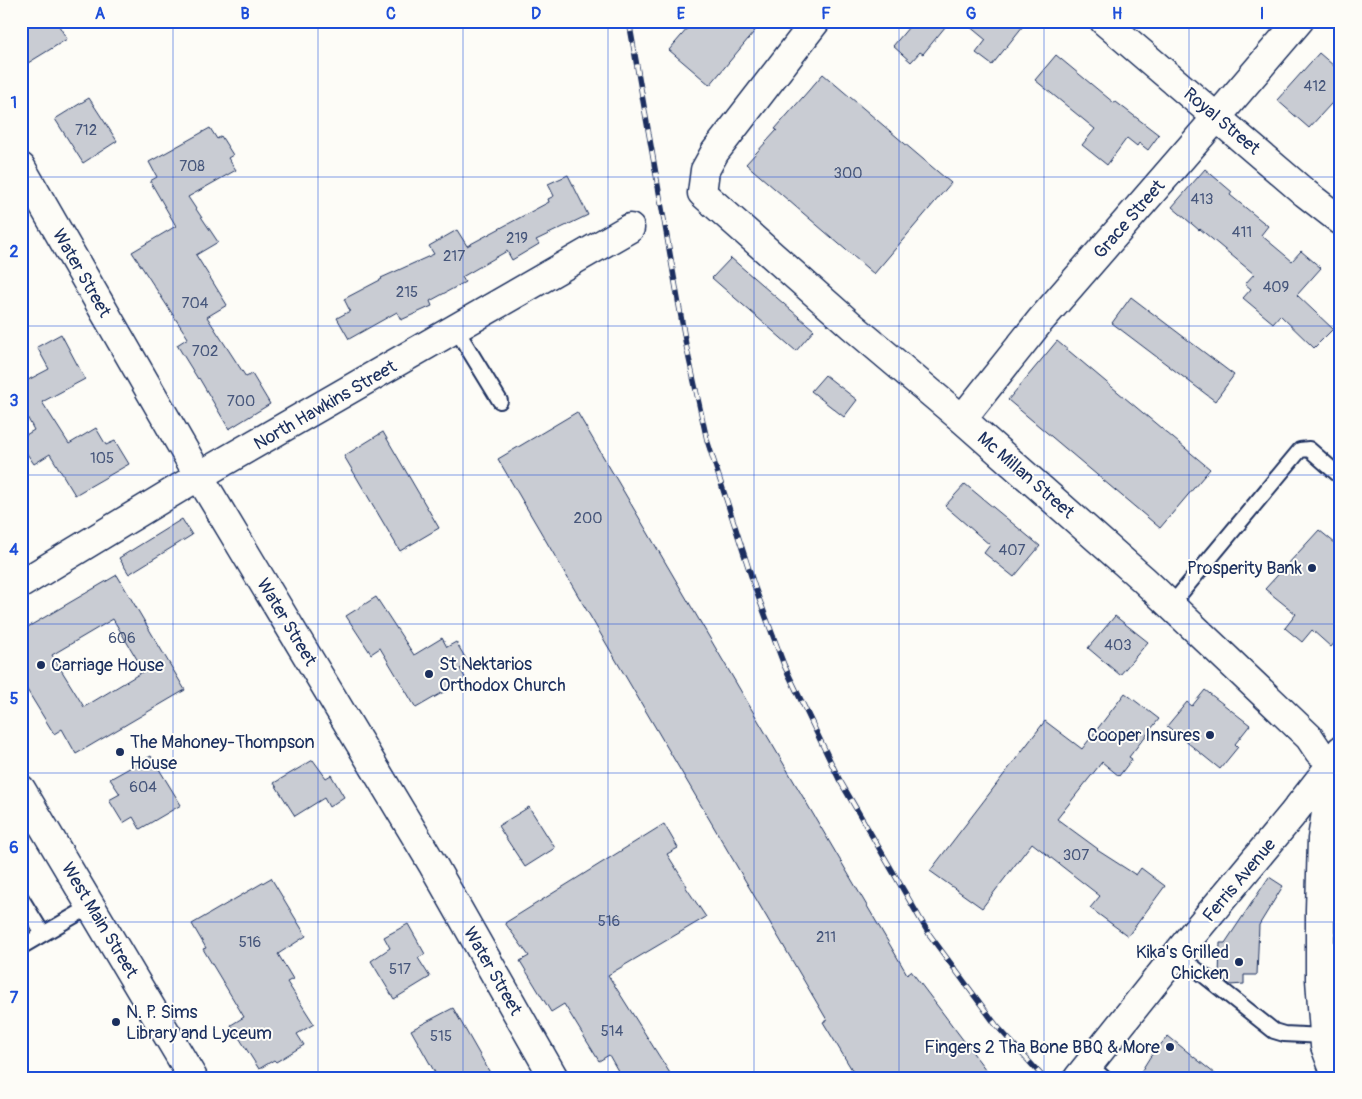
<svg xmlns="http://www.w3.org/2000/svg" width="1362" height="1099" viewBox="0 0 1362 1099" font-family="Pangolin,sans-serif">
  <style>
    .building { fill: #c9ccd3; stroke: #1b2f5e; fill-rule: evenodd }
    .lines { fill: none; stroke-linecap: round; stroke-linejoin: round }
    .service-casing { stroke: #1b2f5e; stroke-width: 18 }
    .minor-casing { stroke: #1b2f5e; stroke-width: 31 }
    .primary-casing { stroke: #1b2f5e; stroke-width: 31 }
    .service { stroke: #fdfcf7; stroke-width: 14 }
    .minor { stroke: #fdfcf7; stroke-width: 28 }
    .primary { stroke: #fdfcf7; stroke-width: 28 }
    .rail-casing { stroke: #1b2f5e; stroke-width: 5.5 }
    .rail { stroke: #fdfcf7; stroke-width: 4; stroke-dasharray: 11; stroke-linecap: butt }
    .grid { fill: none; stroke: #1d4ed8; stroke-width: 1; stroke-opacity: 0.55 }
    .poi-dot { fill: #1b2f5e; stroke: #fdfcf7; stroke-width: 2 }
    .labels { text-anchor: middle; stroke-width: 4; stroke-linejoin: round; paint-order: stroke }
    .number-label { font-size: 15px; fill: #46567b }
    .street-label { font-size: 18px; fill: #1b2f5e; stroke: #fdfcf7 }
    .poi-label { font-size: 18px; fill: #1b2f5e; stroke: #fdfcf7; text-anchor: end }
    .neatline { fill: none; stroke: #1d4ed8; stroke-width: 2 }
    .grid-label { font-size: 16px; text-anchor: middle; font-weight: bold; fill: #1d4ed8 }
  </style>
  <rect width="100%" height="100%" fill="#fdfcf7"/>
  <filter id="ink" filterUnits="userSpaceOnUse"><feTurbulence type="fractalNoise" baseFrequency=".02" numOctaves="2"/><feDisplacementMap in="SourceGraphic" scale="10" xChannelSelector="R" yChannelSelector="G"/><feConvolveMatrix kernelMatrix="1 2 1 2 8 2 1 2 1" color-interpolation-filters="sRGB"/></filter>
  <g filter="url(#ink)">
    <path class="building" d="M21,21H56L67,39L28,63L21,52Z
      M694,21H763L710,85L669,50Z
      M914,21H950L923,54L920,52L911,62L893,46Z
      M963,21H1027L992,65L976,53L986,40Z
      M1319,53L1341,72V93L1309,128L1277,100Z
      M1056,55L1114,103L1116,102L1159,135L1148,150L1139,143L1137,146L1127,138L1107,165L1082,145L1095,129L1035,80Z
      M823,74L951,183L874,274L746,164L777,130L775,129Z
      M89,98L117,141L83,163L55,119Z
      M210,128L217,139L221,136L233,155L228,158L236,170L188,197L218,242L196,255L227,305L207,317L246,377L252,374L270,404L229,429L199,378L198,379L177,345L188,338L132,252L176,226L150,181L157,177L149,162Z
      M1205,169L1232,192L1230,195L1268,226L1261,235L1292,261L1301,251L1321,268L1297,295L1333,329L1314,348L1280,315L1273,323L1243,298L1251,289L1245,284L1254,274L1200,229L1199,230L1172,207Z
      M568,175L588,215L536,240L539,244L512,260L507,251L462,277L465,282L430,301L432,306L401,320L397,312L349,339L337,318L350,311L344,299L382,279L381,278L434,254L429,246L457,230L467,246L549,202L548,199L554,196L548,184Z
      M731,258L814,330L796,351L712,278Z
      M1131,297L1234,375L1215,401L1112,323Z
      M61,334L85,379L42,402L69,444L96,428L106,445L115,441L129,464L75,495L50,454L34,464L21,445V438L34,430L24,411L21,412V370L28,380L49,369L37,347Z
      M1057,341L1210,469L1160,528L1008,400Z
      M825,375L857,400L844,417L811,391Z
      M577,412L907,974L911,971L992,1078H857L823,1022L827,1020L498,459Z
      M383,432L439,528L400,551L344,456Z
      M965,484L1040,546L1014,577L984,553L990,545L945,506Z
      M182,519L192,535L129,574L119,558Z
      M1319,530L1341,548V635L1331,647L1312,630L1302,642L1285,628L1296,614L1265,589Z
      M117,575L185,690L76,754L62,729L54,734L21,680V631ZM113,619L144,671L84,707L52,655Z
      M376,597L414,655L442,638L447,647L456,642L469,664L460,669L466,679L416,708L380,648L371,654L346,616Z
      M1115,616L1148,642L1120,675L1088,648Z
      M1205,690L1250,725L1235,744L1238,747L1220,769L1167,726L1187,702L1192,706Z
      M1125,693L1159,719L1129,757L1132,759L1119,776L1102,762L1057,819L1098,849L1097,850L1136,875L1141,868L1165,886L1128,936L1090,908L1100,896L1032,843L982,908L930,871L1045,721L1082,749Z
      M151,756L181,805L140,829L133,817L123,823L109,800L120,794L110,779Z
      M313,760L326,778L331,775L344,797L329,807L324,798L295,816L274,783Z
      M529,807L555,848L525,867L498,826Z
      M664,824L678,848L667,854L687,886H685L706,917L608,975L673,1078H622L609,1055L599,1061L564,1004L551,1012L520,961L529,956L505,923Z
      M1269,877L1283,886L1259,925L1257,975H1244V984L1230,985L1219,977L1220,943H1225Z
      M271,878L306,936L278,954L293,979L287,982L314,1024L297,1034L304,1045L276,1062L274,1060L259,1069L231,1025L244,1017L203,949L206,948L192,924Z
      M408,924L425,954L418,958L430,977L394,999L371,961L390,948L384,937Z
      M453,1008L493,1078H438L411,1030Z
      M1168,1036L1220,1078H1137L1150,1057Z"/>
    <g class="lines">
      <g class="service-casing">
        <path id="service" d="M456,329L500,401
          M1171,605L1300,450L1309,449L1341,477
          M21,898L43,934
          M21,947L91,906
          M1177,954L1274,1031L1284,1034L1324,1036
          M1320,979L1341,977
          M1088,1064L1104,1078"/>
      </g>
      <g class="minor-casing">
        <path id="minor" d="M816,21L715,152L705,170L702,193L852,326L962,419L1143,579L1309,737L1319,752L1341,766
          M1104,21L1305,193L1341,221
          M21,167L199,476L433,865L554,1078
          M962,419L1040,321L1217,117L1299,21
          M21,584L199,476L630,228
          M1078,1078L1193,934L1292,815L1334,761"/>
      </g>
      <g class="primary-casing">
        <path id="primary" d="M21,789L193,1078
          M1337,1078L1325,1046L1320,979V910L1322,839L1334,761L1341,750"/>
      </g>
      <use href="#service" class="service"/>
      <use href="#minor" class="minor"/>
      <use href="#primary" class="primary"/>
      <g class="rail-casing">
        <path id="rail" d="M629,21L686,345L707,440L755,588L784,665L839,779L929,934L996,1025L1044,1078"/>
      </g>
      <use href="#rail" class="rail"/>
    </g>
  </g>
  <path class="grid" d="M173,21V1078M318,21V1078M463,21V1078M608,21V1078M754,21V1078M899,21V1078M1044,21V1078M1189,21V1078M21,177H1341M21,326H1341M21,475H1341M21,624H1341M21,773H1341M21,922H1341"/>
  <g class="poi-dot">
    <circle cx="1312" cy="568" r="5"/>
    <circle cx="41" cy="665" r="5"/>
    <circle cx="429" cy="674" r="5"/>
    <circle cx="1210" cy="735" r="5"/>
    <circle cx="120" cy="752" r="5"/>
    <circle cx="1239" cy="962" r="5"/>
    <circle cx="116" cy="1022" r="5"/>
    <circle cx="1170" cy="1047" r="5"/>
  </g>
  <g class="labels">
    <g class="number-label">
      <text x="1315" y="91">412</text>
      <text x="86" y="135">712</text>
      <text x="192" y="171">708</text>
      <text x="848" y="178">300</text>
      <text x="1202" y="204">413</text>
      <text x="1242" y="237">411</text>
      <text x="517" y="243">219</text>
      <text x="454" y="261">217</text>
      <text x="1276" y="292">409</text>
      <text x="407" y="297">215</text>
      <text x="195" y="308">704</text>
      <text x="205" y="356">702</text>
      <text x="241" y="406">700</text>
      <text x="102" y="463">105</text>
      <text x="588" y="523">200</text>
      <text x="1012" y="555">407</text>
      <text x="122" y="643">606</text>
      <text x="1118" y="650">403</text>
      <text x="143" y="792">604</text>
      <text x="1076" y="860">307</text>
      <text x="609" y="926">516</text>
      <text x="826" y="942">211</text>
      <text x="250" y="947">516</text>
      <text x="400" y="974">517</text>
      <text x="612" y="1036">514</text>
      <text x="441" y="1041">515</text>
    </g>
    <g class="street-label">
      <text transform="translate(1222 121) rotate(40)" y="6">Royal Street</text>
      <text transform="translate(1129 219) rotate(-49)" y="6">Grace Street</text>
      <text transform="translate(82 273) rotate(60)" y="6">Water Street</text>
      <text transform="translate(325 405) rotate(-30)" y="6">North Hawkins Street</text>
      <text transform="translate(1026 475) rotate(41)" y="6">Mc Millan Street</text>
      <text transform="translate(287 622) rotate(59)" y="6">Water Street</text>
      <text transform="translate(1239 880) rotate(-50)" y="6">Ferris Avenue</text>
      <text transform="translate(100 920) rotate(59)" y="6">West Main Street</text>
      <text transform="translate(493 971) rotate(60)" y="6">Water Street</text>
    </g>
    <g class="poi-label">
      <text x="1302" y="574">Prosperity Bank</text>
      <text x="439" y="670" text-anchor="start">St Nektarios<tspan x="439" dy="21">Orthodox Church</tspan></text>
      <text x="51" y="671" text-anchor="start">Carriage House</text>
      <text x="1200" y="741">Cooper Insures</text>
      <text x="130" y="748" text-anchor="start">The Mahoney-Thompson<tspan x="130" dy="21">House</tspan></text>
      <text x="1229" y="958">Kika's Grilled<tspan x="1229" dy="21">Chicken</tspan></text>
      <text x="126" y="1018" text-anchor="start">N. P. Sims<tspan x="126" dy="21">Library and Lyceum</tspan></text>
      <text x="1160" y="1053">Fingers 2 Tha Bone BBQ &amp; More</text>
    </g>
  </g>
  <rect width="1362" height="1099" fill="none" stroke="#fdfcf7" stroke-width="55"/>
  <rect x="28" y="28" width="1306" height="1044" class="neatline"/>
  <g class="grid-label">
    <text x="100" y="19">A</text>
    <text x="245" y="19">B</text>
    <text x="391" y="19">C</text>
    <text x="536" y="19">D</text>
    <text x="681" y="19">E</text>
    <text x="826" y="19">F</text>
    <text x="971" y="19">G</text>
    <text x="1117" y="19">H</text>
    <text x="1262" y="19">I</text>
    <text x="14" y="108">1</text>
    <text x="14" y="257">2</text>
    <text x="14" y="406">3</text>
    <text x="14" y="555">4</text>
    <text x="14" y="704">5</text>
    <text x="14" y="853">6</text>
    <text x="14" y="1003">7</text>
  </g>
</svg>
